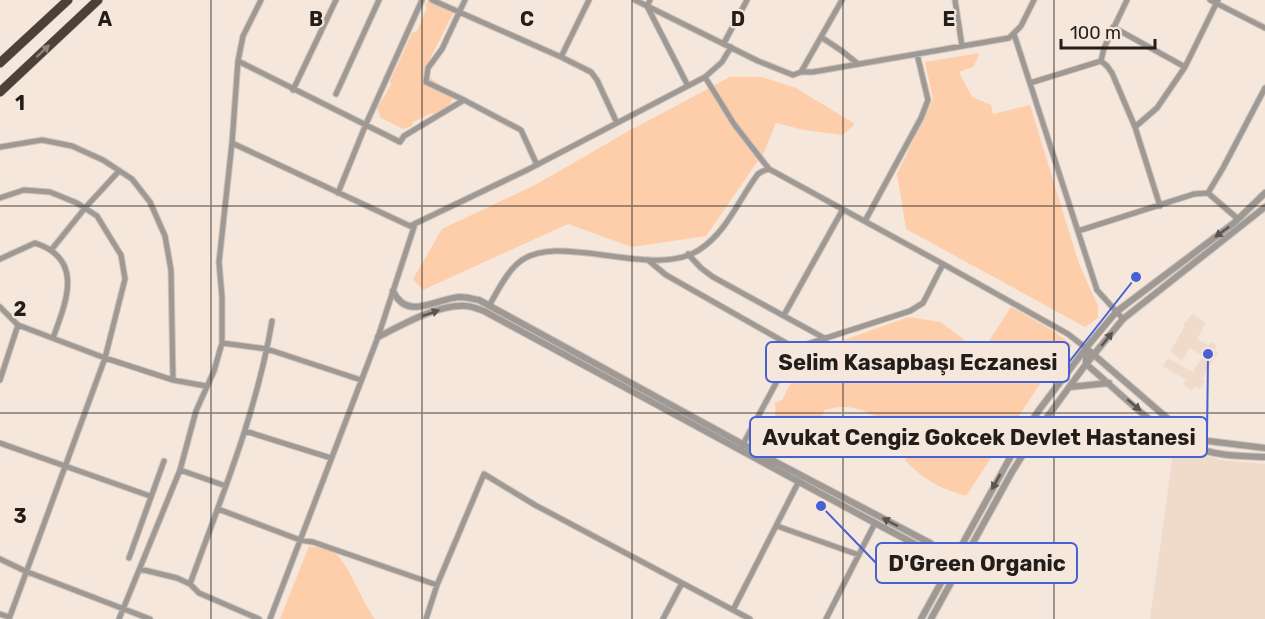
<svg xmlns="http://www.w3.org/2000/svg" width="1265" height="619" viewBox="0 0 1265 619" font-family="Rubik,sans-serif">
  <style>
    .built { fill: #f0dbcb }
    .green { fill: #fdcea9 }
    .lines { fill: none; stroke-linecap: round; stroke-linejoin: round }
    .minor-casing { stroke: #cfc3b9; stroke-width: 7 }
    .tertiary-casing { stroke: #cfc3b9; stroke-width: 8 }
    .motorway-casing { stroke: #cfc3b9; stroke-width: 10 }
    .minor { stroke: #9f9995; stroke-width: 5 }
    .tertiary { stroke: #9f9995; stroke-width: 6 }
    .motorway { stroke: #4c4138; stroke-width: 9 }
    .oneway { fill: #90837a }
    .oneway2 { fill: #5b5551 }
    .grid { fill: none; stroke: #231e1a; stroke-width: 1.5; stroke-opacity: 0.55 }
    .grid-label { font-size: 20px; text-anchor: middle; font-weight: bold; fill: #231e1a; stroke: #f5e7dc; stroke-width: 4.5; stroke-linejoin: round; paint-order: stroke }
    .leader { fill: none; stroke: #4761d4; stroke-width: 2 }
    .callout-dot { fill: #4761d4; stroke: #f5e7dc; stroke-width: 2 }
    .callout { fill: #f5e7dc; stroke: #4761d4; stroke-width: 2 }
    .callout-label { font-size: 22px; text-anchor: middle; font-weight: bold; fill: #231e1a }
  </style>
  <rect width="100%" height="100%" fill="#f5e7dc"/>
  <path class="built" d="M1192,314L1206,323L1197,339L1208,345L1211,342L1217,346L1214,350L1218,352L1202,379L1205,381L1200,389L1195,386L1192,391L1183,385L1186,380L1163,366L1168,358L1193,372L1203,356L1190,348L1182,360L1170,352L1185,326L1183,325Z
    M1174,447L1221,460L1265,464V619H1150Z"/>
  <path class="green" d="M428,0L454,12L423,72L454,96L450,105L435,115L432,113L413,122L412,126L403,129L381,118L377,108L391,85L390,81L412,33L417,31L427,8L425,5Z
    M980,53L973,67L959,72L972,97L991,105L993,114L1030,105L1079,264L1098,306V318L1085,327L906,229L897,174L933,99L925,62Z
    M730,77H762L796,88L855,124L843,135L804,130L776,123L764,152L706,236L632,247L568,224L423,290L413,279L442,229L537,184L625,133Z
    M1011,307L1052,330L1072,345L1042,381L966,496C938,487 925,481 905,460L911,454C891,424 863,398 825,410L802,456L794,459L777,449L775,403L782,400L794,377L801,381L832,362L844,340L908,317L941,322L981,353Z
    M309,546C316,548 326,548 332,551C348,560 362,603 375,619H280Z"/>
  <g class="lines">
    <g class="minor-casing">
      <path id="minor" d="M261,0L243,36L238,61L232,143L410,226L527,170L705,77L722,62L731,47
        M432,0L561,57L591,72L597,80L617,123
        M635,0L758,61L793,75L801,72H813L1009,38L1021,26L1034,0
        M650,0L647,6L688,86
        M955,0L962,46
        M1210,0L1265,28
        M1113,27L1185,67
        M1014,34L1097,290L1123,319
        M821,37L842,51L858,64
        M724,43L747,0
        M561,57L589,0
        M238,61L400,142L404,136L464,100L521,130L537,165
        M1101,61L1104,48L1127,0
        M801,72L842,0
        M705,77L734,124L769,169L943,264L1068,334L1086,348
        M1030,83L1101,61L1107,66L1112,73L1135,127L1160,206
        M293,90L336,0
        M336,94L379,0
        M464,100L426,82L428,68L442,49L465,0
        M1135,127L1157,108L1185,67L1218,0
        M0,147L42,140L72,146L103,160L132,179L150,202L165,236L171,270L173,380
        M338,193L366,124L422,0
        M1208,193L1223,168L1265,88
        M0,198L24,190L50,192L77,203L97,216L121,255L125,279L105,358L9,619
        M865,221L921,118L928,100L917,54
        M1078,231L1194,194L1208,193L1238,219
        M52,249L85,208L119,171
        M688,254L701,268L713,277L826,339
        M0,259L35,243C85,259 66,302 53,338
        M648,260L666,275L795,348L910,311L923,303L943,264
        M489,306C497,292 505,275 517,264C555,228 651,281 699,250C727,232 739,199 758,174L763,171L769,169
        M0,307L18,325L105,358L173,380L206,386
        M784,315L843,209
        M222,343L267,349L361,380
        M0,380L18,325
        M245,431L331,458
        M0,443L150,496
        M741,448L795,348
        M180,470L226,486
        M218,509L300,540L313,542L437,585
        M777,526L859,555
        M129,558L164,461
        M0,559L25,571L150,619
        M140,569L177,578L190,584L199,593L259,619
        M190,584C221,498 257,412 272,321
        M733,610L799,481
        M0,614L9,617
        M119,619L180,470L196,411L214,371L222,343V297L219,262L232,143
        M270,619L378,337L415,224
        M426,619L437,585L484,474L535,505L750,619
        M663,619L682,583
        M826,619L875,523"/>
    </g>
    <g class="tertiary-casing">
      <path id="tertiary" d="M393,291C407,322 437,298 460,297C466,297 473,299 479,300L766,457L930,543L940,552L961,564
        M378,337C402,325 438,304 466,306C472,306 478,309 484,311L875,523L928,551L939,552
        M1086,348V364C1116,389 1157,432 1192,446C1214,456 1241,456 1265,457
        M1086,348L1174,424L1200,440L1265,448
        M1070,387L1109,383
        M921,619L1022,436L1039,410L1086,348L1116,312L1234,223L1265,193
        M931,619L1012,472L1040,427L1086,364L1123,319L1265,207"/>
    </g>
    <g class="motorway-casing">
      <path id="motorway" d="M0,63L68,0
        M0,92L98,0"/>
    </g>
    <use href="#minor" class="minor"/>
    <use href="#tertiary" class="tertiary"/>
    <use href="#motorway" class="motorway"/>
  </g>
  <defs><path id="oneway-solid" d="M-6-.8H1V-3.2L6.5 0L1 3.2V.8H-6Z" transform="scale(1.5)"/></defs>
  <use class="oneway" href="#oneway-solid" transform="translate(43 51) rotate(-43)"/>
  <g class="oneway2">
    <use href="#oneway-solid" transform="translate(1222 232) rotate(143)"/>
    <use href="#oneway-solid" transform="translate(431 313) rotate(-19)"/>
    <use href="#oneway-solid" transform="translate(1107 339) rotate(-51)"/>
    <use href="#oneway-solid" transform="translate(1134 405) rotate(40)"/>
    <use href="#oneway-solid" transform="translate(996 482) rotate(119)"/>
    <use href="#oneway-solid" transform="translate(890 522) rotate(-152)"/>
  </g>
  <path class="grid" d="M211,0V619M422,0V619M632,0V619M843,0V619M1054,0V619M0,206H1265M0,413H1265"/>
  <g class="grid-label">
    <text x="105" y="26">A</text>
    <text x="316" y="26">B</text>
    <text x="527" y="26">C</text>
    <text x="738" y="26">D</text>
    <text x="949" y="26">E</text>
    <text x="20" y="110">1</text>
    <text x="20" y="316">2</text>
    <text x="20" y="523">3</text>
  </g>
  <path class="leader" d="M1136 277L1069 362M1208 354L1207 437M821 506L876 563"/>
  <g class="callout-dot">
    <circle cx="1136" cy="277" r="6"/>
    <circle cx="1208" cy="354" r="6"/>
    <circle cx="821" cy="506" r="6"/>
  </g>
  <g class="callout">
    <rect x="766" y="342" width="303" height="40" rx="6"/>
    <rect x="750" y="417" width="457" height="40" rx="6"/>
    <rect x="876" y="543" width="201" height="40" rx="6"/>
  </g>
  <g class="callout-label">
    <text x="918" y="370">Selim Kasapbaşı Eczanesi</text>
    <text x="979" y="445">Avukat Cengiz Gokcek Devlet Hastanesi</text>
    <text x="977" y="571">D'Green Organic</text>
  </g>
  <path d="M1061 39v9h94v-9" fill="none" stroke="#231e1a" stroke-width="3"/>
  <text x="1070" y="39" font-size="18" fill="#231e1a" stroke="#f5e7dc" stroke-width="4.5" paint-order="stroke">100 m</text>
</svg>
